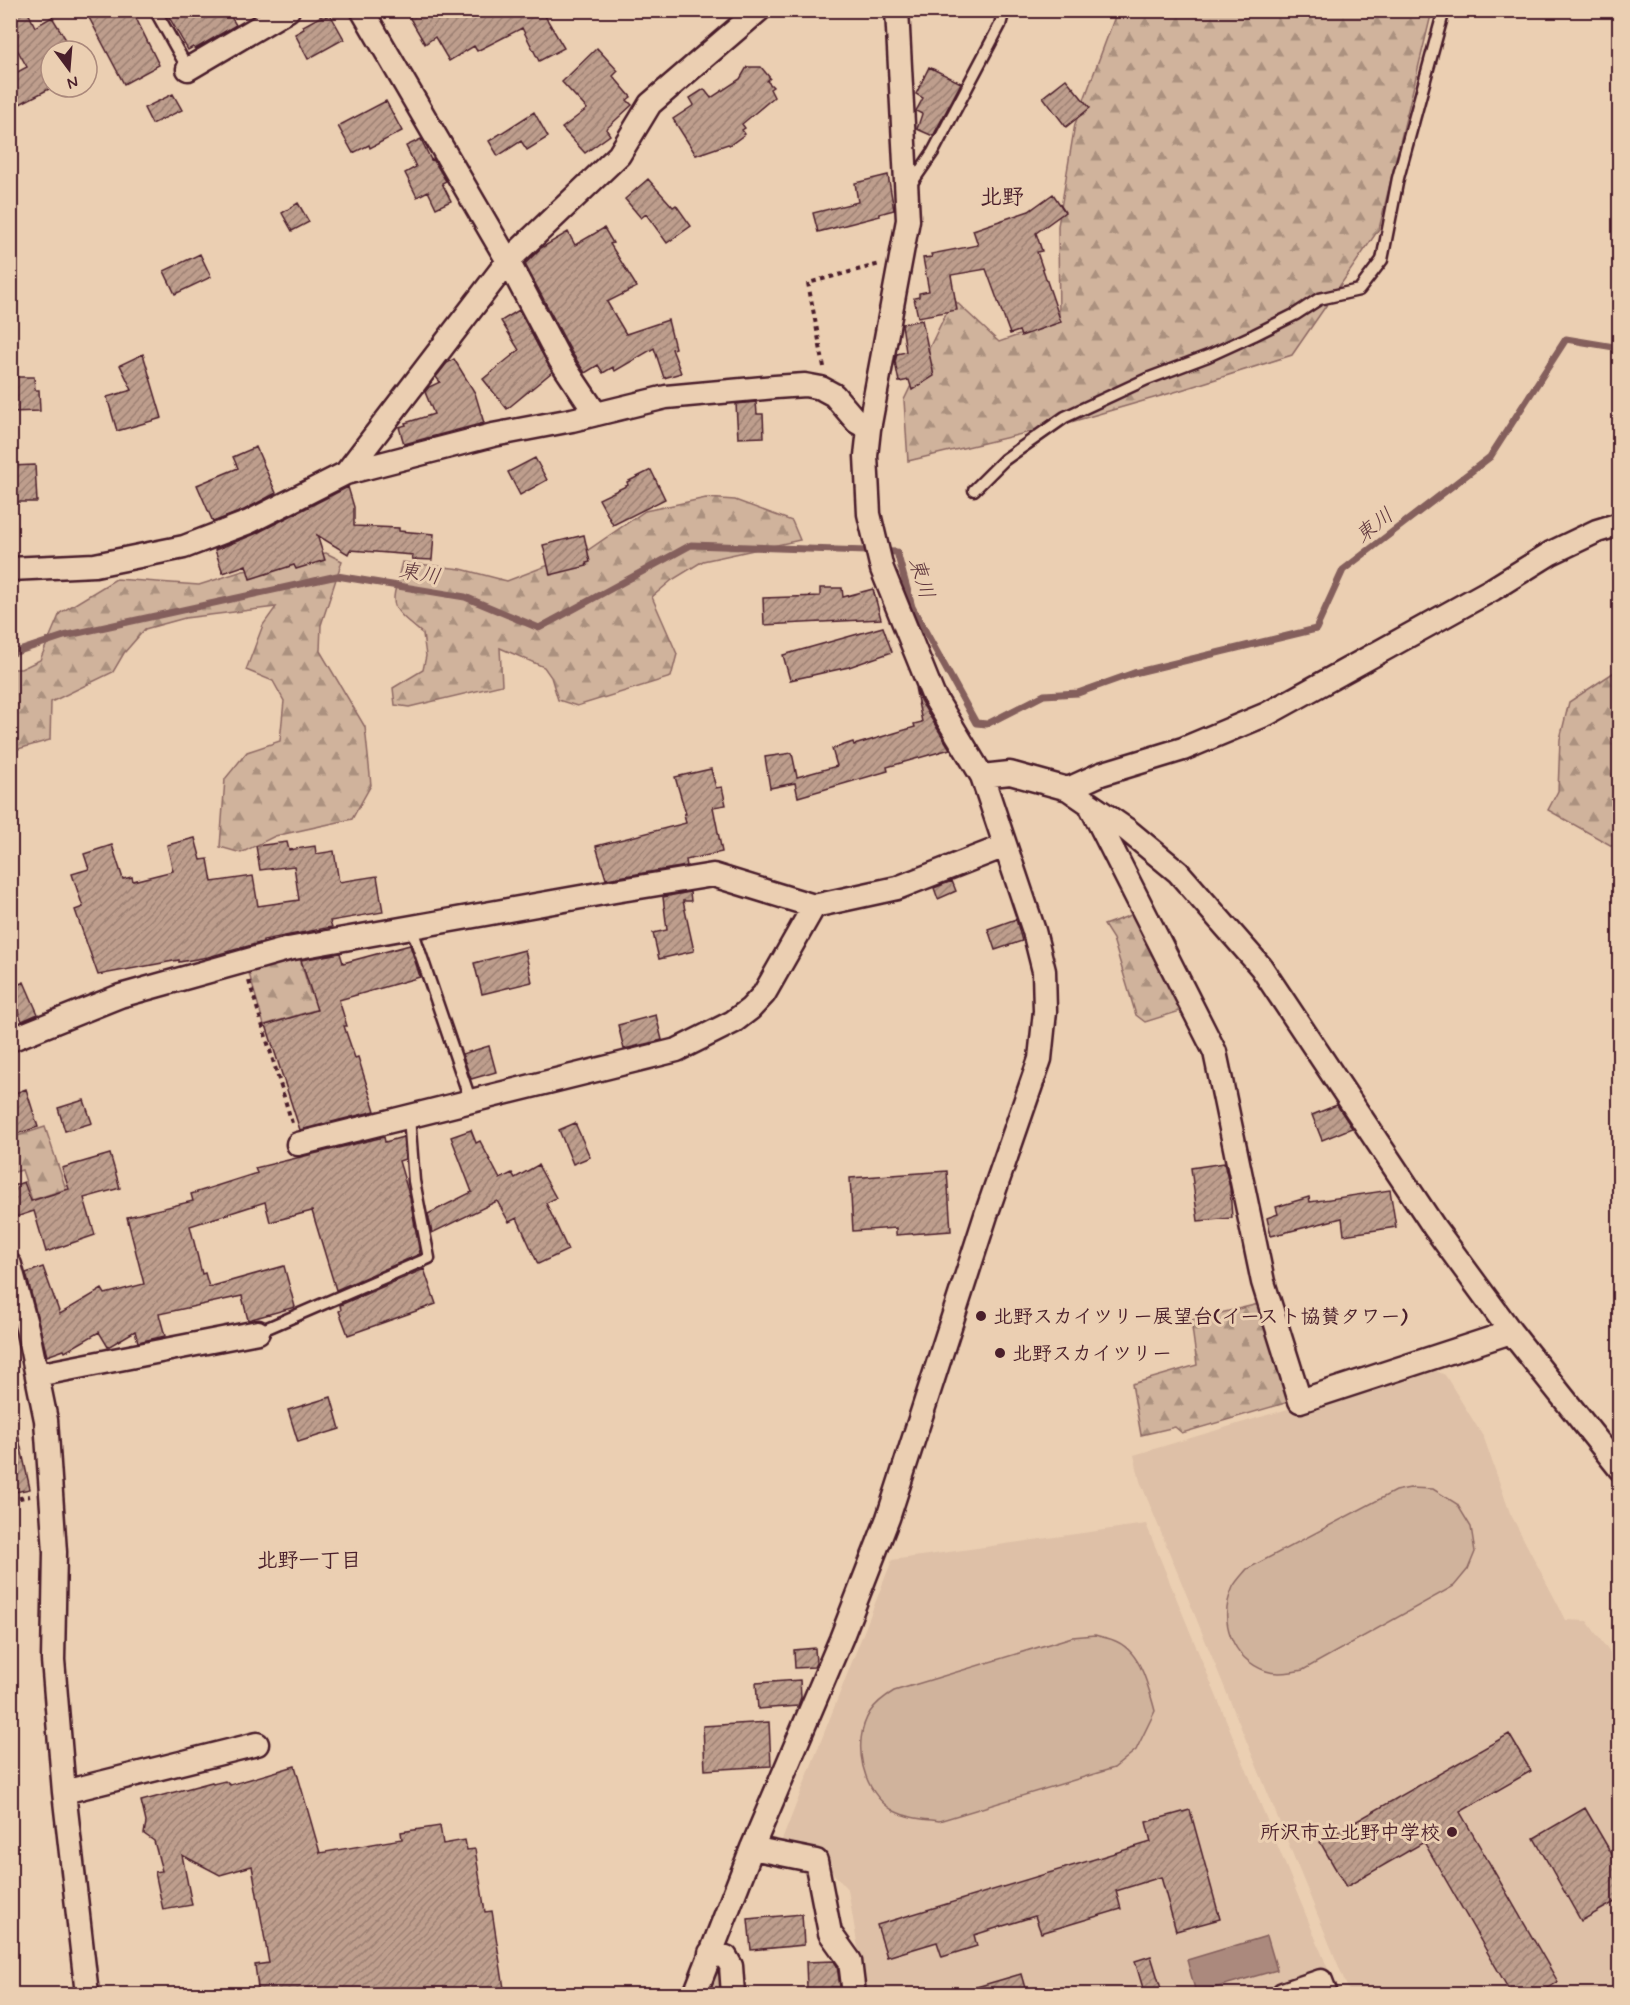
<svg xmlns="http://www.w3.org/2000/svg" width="1630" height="2005" viewBox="0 0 1630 2005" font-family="Mynerve,'Klee One',sans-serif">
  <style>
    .built { fill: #dec0a7 }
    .forest { fill: url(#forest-firs); stroke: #8d6964; stroke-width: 1.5 }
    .pitch { fill: #d0b39c; stroke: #8d6964; stroke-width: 1.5 }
    .water { fill: #ab897d; stroke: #845f5c; stroke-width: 1.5 }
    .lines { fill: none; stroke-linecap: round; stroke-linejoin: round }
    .stream { stroke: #845f5c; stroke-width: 7 }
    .building { fill: url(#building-hatch); stroke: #4a1f2b; stroke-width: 1.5 }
    .lane-casing { stroke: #4a1f2b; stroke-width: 15 }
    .street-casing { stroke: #4a1f2b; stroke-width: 27 }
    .path { stroke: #4a1f2b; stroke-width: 4; stroke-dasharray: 4.5 4.5; stroke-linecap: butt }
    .lane { stroke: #ebcfb2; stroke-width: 10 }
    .street { stroke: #ebcfb2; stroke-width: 22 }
    .poi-dot { fill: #4a1f2b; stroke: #ebcfb2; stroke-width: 2 }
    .labels { text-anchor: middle; stroke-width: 6; stroke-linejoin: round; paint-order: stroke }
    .poi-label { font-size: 20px; font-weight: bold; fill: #4a1f2b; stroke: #ebcfb2; text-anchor: start }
    .water-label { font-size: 21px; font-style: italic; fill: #5d343b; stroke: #ebcfb2 }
    .neighbourhood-label { font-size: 21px; font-weight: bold; fill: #4a1f2b; stroke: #ebcfb2 }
    .quarter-label { font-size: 22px; font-weight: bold; fill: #4a1f2b; stroke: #ebcfb2 }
  </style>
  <defs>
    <pattern id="forest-firs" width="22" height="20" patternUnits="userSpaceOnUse" patternTransform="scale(1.5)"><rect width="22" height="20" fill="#d0b39c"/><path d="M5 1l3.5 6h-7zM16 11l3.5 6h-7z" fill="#ab917f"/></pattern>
    <pattern id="building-hatch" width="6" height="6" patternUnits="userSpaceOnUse" patternTransform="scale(1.5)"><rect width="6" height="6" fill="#be9e8d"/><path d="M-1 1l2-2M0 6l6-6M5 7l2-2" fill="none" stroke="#9c8073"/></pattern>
  </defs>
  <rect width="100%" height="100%" fill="#ebcfb2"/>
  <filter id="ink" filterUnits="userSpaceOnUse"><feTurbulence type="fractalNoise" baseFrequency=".0167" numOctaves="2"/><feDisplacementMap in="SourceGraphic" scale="12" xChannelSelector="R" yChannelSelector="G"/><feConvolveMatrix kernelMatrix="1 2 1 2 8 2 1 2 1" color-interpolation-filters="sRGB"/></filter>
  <g filter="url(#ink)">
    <path class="built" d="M1428,1367L1445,1375L1484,1438L1510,1513L1566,1620L1587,1621L1615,1660L1619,1670V1994H1350L1140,1481L1134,1455Z
      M1146,1524L1328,1969L1310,1994H866L848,1890L832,1872L777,1853L892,1560Z"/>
    <path class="forest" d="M1117,11H1432L1379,229L1292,355L1178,391L1064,424L908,461L904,400L953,299L999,342L1059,321L1058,226L1075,124Z
      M706,498L735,500L792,521L800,540L703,561L672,580L652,597L677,654L671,677L577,706L558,700L551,677L544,667L500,648L502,685L409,707L395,705L393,688L423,670L426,656L423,634C386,603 391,609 402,562L461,569L507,581L588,550L645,511Z
      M326,553L342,561L321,625L320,651L365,727L371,785L352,819L275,836L241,853L220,847L225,779L247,752L280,741L284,701L273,681L246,670L263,625L276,607L185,618L145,629L124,653L113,672L51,702L50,740L11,751V669H21L40,660L60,613L116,579L199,585L243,571L269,568L305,556Z
      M1619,669L1620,845L1612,846L1548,810L1558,791L1560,739L1569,702Z
      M1145,910L1196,1006L1145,1022L1136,1015L1113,939L1104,925Z
      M299,955L310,993L333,986L338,1003L264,1025L248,970Z
      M45,1127L66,1189L32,1200L22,1170L11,1173V1138Z
      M1259,1304L1292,1401L1182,1433L1175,1427L1141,1435L1132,1384L1197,1365L1191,1320Z
      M716,1972L724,1975L726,1994H709Z"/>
    <path class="pitch" d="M1410,1488L1433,1489L1457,1504L1471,1527L1475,1552L1468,1569L1454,1586L1303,1670C1292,1672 1277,1675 1266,1671C1231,1658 1218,1620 1233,1587C1236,1581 1242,1575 1247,1569L1395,1491Z
      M1095,1635C1101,1637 1108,1638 1113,1640C1141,1650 1148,1686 1155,1711L1136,1750L1114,1768L939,1821C924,1819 907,1818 894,1811C862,1793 851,1742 870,1712C876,1703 884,1697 894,1691L1072,1637Z"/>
    <path class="water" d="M1267,1936L1277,1970L1196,1993L1187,1960Z"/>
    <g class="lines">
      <path class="stream" d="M10,654L64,636L337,576L465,597L539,628L691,545L897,552L912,607L976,723L987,724L1044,695L1078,693L1134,673L1316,629L1343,570L1490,457L1566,339L1620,348"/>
    </g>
    <path class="building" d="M10,10H27L35,27L52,17L73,51H51V88L10,109V76L27,67L10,37Z
      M85,10H132L159,65L124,84Z
      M165,10H227L236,25L195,49L193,47L188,50Z
      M405,10H557L545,16L564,48L539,61L522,28L477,51L474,46L449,61L435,37L425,44Z
      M325,14L326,17L330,14L344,39L308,59L295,34L304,29L303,26Z
      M597,48L618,71L613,76L631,97L627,100L632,105L606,129L610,135L585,153L562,128L587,109L562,82Z
      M747,67H761L770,78L767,81L773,87L770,89L774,97L742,124L745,128L742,130L745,134L730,145L728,144L696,155L673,119L694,105L690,98L704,89L711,98L740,79Z
      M929,67L961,83L933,136L917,129L922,114L916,111L923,98L916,94Z
      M1066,79L1090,108L1066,127L1043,97Z
      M173,94L182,110L152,124L144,108Z
      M386,101L402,131L370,148L369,145L353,153L338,126Z
      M534,112L548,137L527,150L521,141L498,156L489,141Z
      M421,139L431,160L433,159L446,181L442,183L451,201L436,208L428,191L417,197L405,173L416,167L406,146Z
      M888,175L894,210L879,214L880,216L818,232L813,213L858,202L855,183Z
      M648,179L673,207L676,205L691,226L667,243L646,214L641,218L625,199Z
      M1053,194L1065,212L1036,233L1042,251L1037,252L1061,322L1021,336L1019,331L1010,334L986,269L951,275L957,310L918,317L914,298L919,297V293L929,291L923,258L932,257L931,254L978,245L973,230L1029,211Z
      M298,203L309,222L292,231L282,213Z
      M604,228L613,243L610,244L637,287L607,302L626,334L668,320L675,348L672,349L681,373L664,378L654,348L615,371L613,367L603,373L598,365L585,373L572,353L525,264L541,248L568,232L575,245Z
      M200,254L211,277L175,294L164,271Z
      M519,310L552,372L507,409L483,379L519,350L501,321Z
      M922,320L934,376L912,390L909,380L899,382L895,362L897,354L906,352L902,324Z
      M143,354L162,418L117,431L107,397L132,390L120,365Z
      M454,359L475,393L484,423L404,444L399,427L406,425L405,423L434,414L425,392L429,387L440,382L436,377L447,363Z
      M10,377H34L35,390H39L40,411L10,412Z
      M756,402L757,414H763L764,437L738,438L736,404Z
      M256,447L276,493L244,510L213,522L197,485L238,468L233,457Z
      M535,458L547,480L520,495L508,472Z
      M35,465L37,502H10V466Z
      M651,470L665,499L613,525L599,499L628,485L627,482Z
      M348,487L354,507V526L399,528V531L434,534L432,560L412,559L413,555L350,550L348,554L317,535L325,560L296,569L294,565L250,579L246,565L223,573L215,550L255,534Z
      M584,535L590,562L586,563L587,566L550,575L543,545Z
      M820,588H842L843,597L873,589L881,619L764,625L763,598L820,596Z
      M883,627L892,652L849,667L790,680L783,655Z
      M915,687L921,702L950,749L887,767L888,771L798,797L795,783L770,788L765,757L792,753L797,777L837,766L832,749L853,742L854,745L915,727L914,724L922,722Z
      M711,769L716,788L722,787L726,805L713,807L722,852L686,860L687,866L606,879L596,846L686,823L684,814H686L675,777Z
      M195,838L201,860L208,859L212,882L253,876L258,906L299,900L294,866L260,870L256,846L287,842L289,850L315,846L316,854L334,851L339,882L377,876L383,912L330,921L332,927L263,940V942L208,957L179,962V960L98,975L75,910L83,907L72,874L89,869L84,854L112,845L123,879L132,877L133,881L173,871L167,845Z
      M952,881L956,891L938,899L934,888Z
      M690,892L691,901H683L694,951L659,959L653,933L667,930L663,897Z
      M1016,919L1022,941L995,950L988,929Z
      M410,945L420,977L339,1000L347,1026H344L355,1058L358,1057L375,1111L300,1130L266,1025L317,1010L301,960L340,953L343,963Z
      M525,950L532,982L482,994L474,963Z
      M24,982L38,1014L22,1021L10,993V988Z
      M656,1015L662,1040L624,1049L618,1025Z
      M489,1046L496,1072L471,1079L462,1054Z
      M26,1089L38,1127L10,1136V1095Z
      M84,1100L92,1123L65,1131L58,1108Z
      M1337,1105L1352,1128L1322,1140L1312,1115Z
      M575,1123L590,1157L573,1164L559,1130Z
      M471,1130L476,1143L480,1141L500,1179L512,1173L515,1178L538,1165L556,1198L546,1203L568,1250L538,1264L517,1218L509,1222L497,1201L432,1233L428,1214L472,1192L451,1137Z
      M384,1137L385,1142L403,1137L405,1159L399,1161L410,1198L420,1254L336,1290L312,1211L270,1222L265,1202L190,1226L202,1274L205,1273L209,1287L284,1266L295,1307L248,1320L242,1296L159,1314L165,1336L138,1342L135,1331L108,1347L99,1332L65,1352L64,1350L47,1356L26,1273L43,1267L60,1314L102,1289L105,1294L144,1284L127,1217L193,1201L191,1194L257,1173L255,1168Z
      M110,1154L120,1188L84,1198L95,1235L46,1252L34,1211L10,1219V1187L24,1182L31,1201L69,1189L62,1168Z
      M1224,1163L1230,1188L1232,1218L1198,1221L1191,1168Z
      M947,1171L951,1231L896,1235V1228L853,1231L850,1178Z
      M1390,1190L1396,1227L1344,1235L1342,1218L1271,1236L1267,1218L1278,1214L1276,1207L1309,1197L1310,1202Z
      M424,1269L436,1304L348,1335L339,1311L341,1310L340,1305Z
      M331,1397L340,1429L298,1442L288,1410Z
      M18,1434L30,1489L10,1493V1435Z
      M815,1648L816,1663L814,1667L795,1668L794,1650Z
      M800,1680L801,1697L798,1706L758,1709L756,1683Z
      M769,1722L771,1766L705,1770L703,1726Z
      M1509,1734L1531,1771L1460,1812L1558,1982L1536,1995H1512L1424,1842L1346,1887L1320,1842Z
      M295,1766L320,1853L402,1839L401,1832L440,1826L443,1844L465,1840L467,1850L475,1849L485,1912L492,1911L505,1995H259L255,1965L269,1963L252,1866L220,1875L182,1855L192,1905L163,1910L155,1872L162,1871L154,1841L144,1834L146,1822L141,1801L212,1782L213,1784L225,1781L230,1785Z
      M1585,1808L1620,1868V1899L1581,1921L1534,1838Z
      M1190,1810L1220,1919L1176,1931L1161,1877L1116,1891L1121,1909L1041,1933L1035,1916L974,1935L977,1946L942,1957L937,1942L887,1957L877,1925L1151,1842L1146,1822Z
      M802,1914L804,1945L751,1950L748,1919Z
      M1151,1956L1163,1995H1145L1135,1961Z
      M834,1961L837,1966L840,1987H831V1995H810L809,1988H807L806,1962Z
      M1021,1974L1027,1995H967L966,1990Z"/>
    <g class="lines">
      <g class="lane-casing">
        <path id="lane" d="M155,10L188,69
          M909,187L933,152L1000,25L1004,10
          M974,490L1004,460L1065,417L1147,379L1208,356L1254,335L1296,314L1319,299L1359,290L1382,260L1398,178L1444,10
          M411,926L471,1102
          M258,1332L429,1258L414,1181L409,1117"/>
      </g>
      <g class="street-casing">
        <path id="street" d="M362,10L508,261L560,360L596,414
          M188,69L288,10
          M346,473L493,435L572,420L666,397L775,387L805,385L821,388L834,395L857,422L869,429
          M10,569L95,565L184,547L249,522L346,473L508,261L619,155L650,104L759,10
          M982,776L1010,773L1068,789L1126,829L1178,872L1261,967L1434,1227L1511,1332L1620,1469
          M1068,789L1101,774L1183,749L1267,714L1493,589L1551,553L1597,531L1620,524
          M1091,807L1215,1052L1263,1282L1300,1401L1511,1332
          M10,1040L120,996L288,949L615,891L713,875L814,906L897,888L1005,846
          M298,1144L677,1050L733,1022L750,1009L764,994L814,906
          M10,1265L28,1332L46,1420L55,1552L53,1660L64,1792L87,1994
          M37,1375L258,1332
          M64,1792L257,1744
          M752,1848L816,1861L830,1933L850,1961L854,1994
          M710,1953L726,1957L731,1966L733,1994
          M695,1994L752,1848L841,1639L888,1518L987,1212L1040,1059L1045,1011L1044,971L1034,931L982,776L933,695L882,569L869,514L866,456L869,429L908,220L897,10
          M1283,1994L1321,1981L1326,1994"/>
      </g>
      <path class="path" d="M824,367L808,283L880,264
        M249,981L292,1123
        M10,1500L30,1496"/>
      <use href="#lane" class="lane"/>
      <use href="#street" class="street"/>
    </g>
  </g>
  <g class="poi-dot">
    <circle cx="981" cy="1316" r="6"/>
    <circle cx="1000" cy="1353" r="6"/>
    <circle cx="1452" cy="1832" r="6"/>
  </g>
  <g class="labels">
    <g class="poi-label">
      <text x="993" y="1323">北野スカイツリー展望台(イースト協賛タワー)</text>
      <text x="1012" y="1360">北野スカイツリー</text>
      <text x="1440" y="1839" text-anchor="end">所沢市立北野中学校</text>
    </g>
    <g class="water-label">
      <text transform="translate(1374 525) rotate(-38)" y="7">東川</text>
      <text transform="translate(420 573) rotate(10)" y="7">東川</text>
      <text transform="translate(922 578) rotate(73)" y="7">東川</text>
    </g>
    <g class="neighbourhood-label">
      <text x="309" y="1567">北野一丁目</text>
    </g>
    <g class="quarter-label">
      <text x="1002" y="204">北野</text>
    </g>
  </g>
  <rect width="1630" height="2005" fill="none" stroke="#ebcfb2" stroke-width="36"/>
  <rect x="18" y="18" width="1594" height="1969" fill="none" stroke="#4a1f2b" stroke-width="2" filter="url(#ink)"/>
  <g transform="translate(69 69) rotate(164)"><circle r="28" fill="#ebcfb2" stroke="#ab897c" stroke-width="1.5"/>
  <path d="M0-4.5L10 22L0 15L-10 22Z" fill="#4a1f2b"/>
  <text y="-9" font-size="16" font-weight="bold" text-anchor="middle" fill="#4a1f2b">N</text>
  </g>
</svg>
